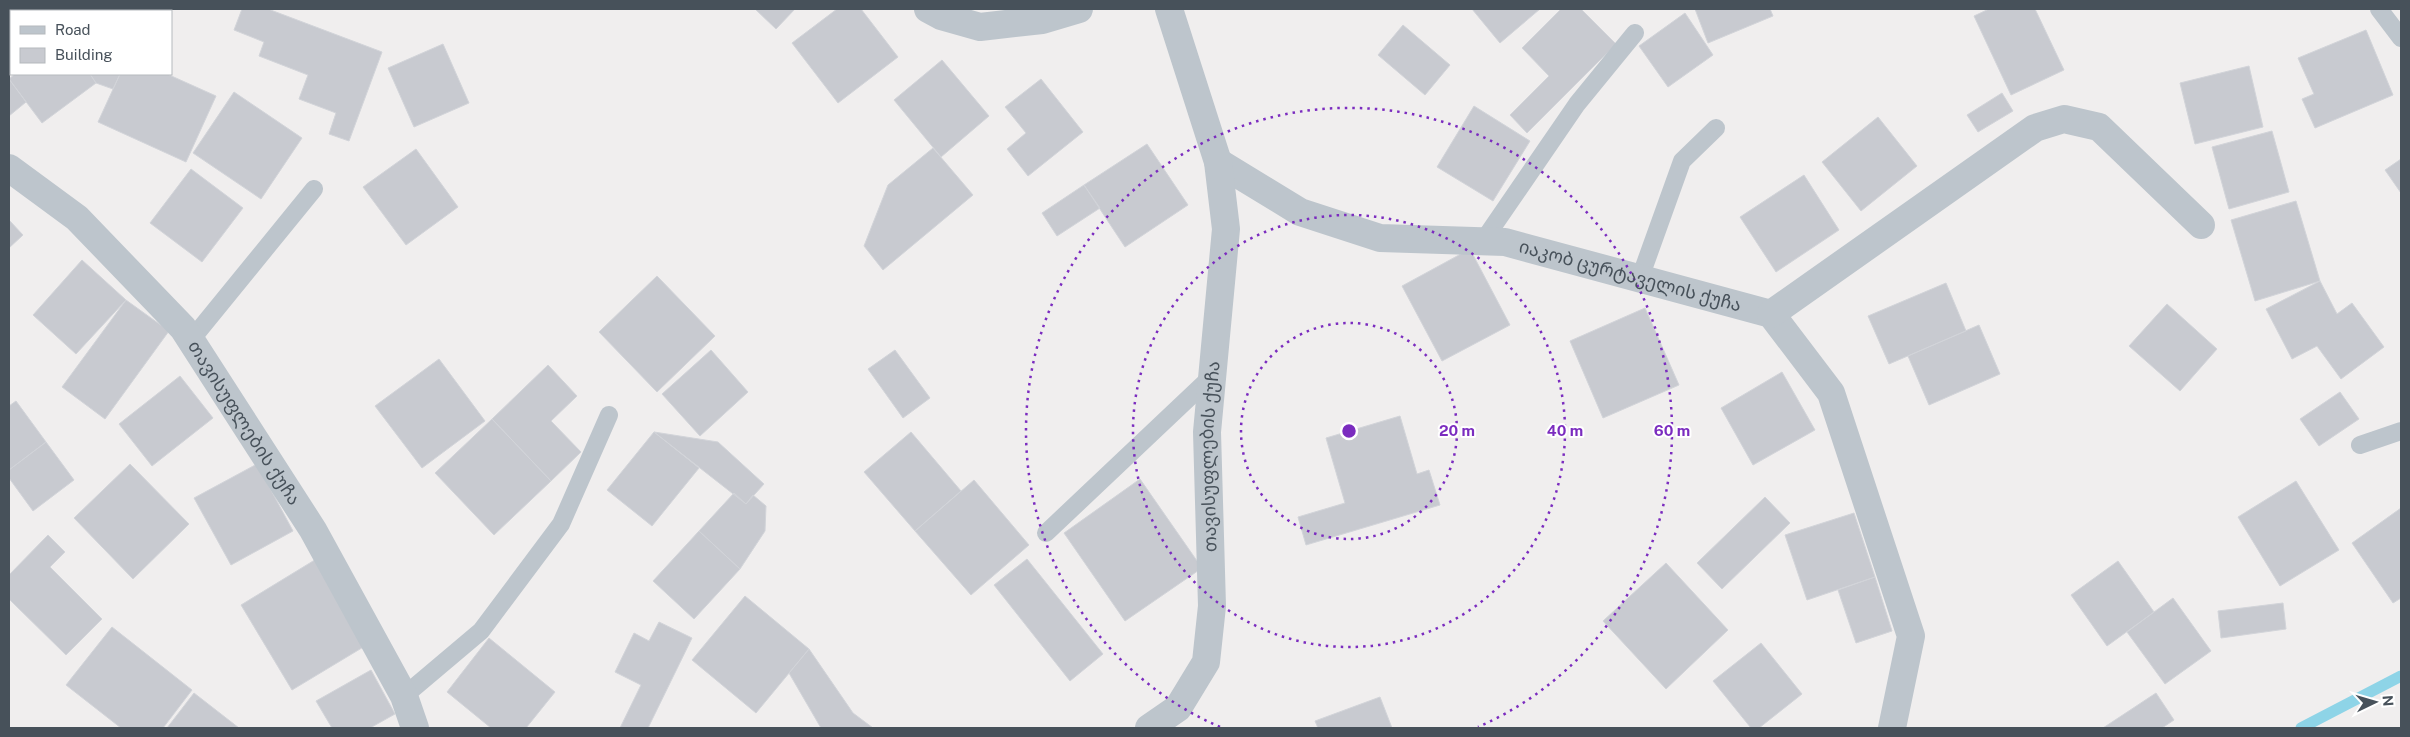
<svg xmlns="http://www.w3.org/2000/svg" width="2410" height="737" viewBox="0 0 2410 737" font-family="'Public Sans','Noto Sans Georgian',sans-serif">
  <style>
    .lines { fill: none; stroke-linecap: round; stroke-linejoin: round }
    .stream { stroke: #8ed4e7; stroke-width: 11 }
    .building { fill: #c8cad0; stroke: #d2d4d9 }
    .service { stroke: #bdc5cc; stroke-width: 18 }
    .minor { stroke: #bdc5cc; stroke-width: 28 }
    .ring { fill: none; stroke: #7b2cbf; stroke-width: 2.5; stroke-dasharray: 2.5 5 }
    .labels { text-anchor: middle; stroke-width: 4; stroke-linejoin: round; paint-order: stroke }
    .street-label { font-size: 18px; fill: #47515a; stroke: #fff }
    .centre { fill: #7b2cbf; stroke: #fff; stroke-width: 2.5 }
    .ring-label { font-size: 15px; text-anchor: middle; font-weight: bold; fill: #7b2cbf; stroke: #fff; stroke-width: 4; stroke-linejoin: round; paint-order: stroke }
  </style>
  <rect width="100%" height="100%" fill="#f0eeee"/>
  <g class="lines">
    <path class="stream" d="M2301,728L2401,676"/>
  </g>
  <path class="building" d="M98,9H163L164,11H95Z
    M242,9H268L382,52L349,141L329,134L336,113L299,99L308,75L259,56L264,42L234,30Z
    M755,9H795L776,29Z
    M837,9H861L898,57L838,103L792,43Z
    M1472,9H1540L1500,43Z
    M1561,9H1581L1616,44L1527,133L1510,115L1549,76L1522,48Z
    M1695,9H1770L1773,16L1708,43Z
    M1989,9H2035L2064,70L2011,95L1974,16Z
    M1685,13L1713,55L1668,87L1639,46Z
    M1403,25L1450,65L1425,95L1378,55Z
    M2366,30L2393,95L2315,128L2302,99L2314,94L2298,58Z
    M443,44L469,103L414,127L388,68Z
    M942,60L989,116L941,157L894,100Z
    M2249,66L2263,127L2195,144L2180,83Z
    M15,74H90L96,83L42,123L9,79Z
    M90,74H120L113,89L96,83Z
    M120,74H167L216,96L186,162L98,122Z
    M9,79L26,102L9,116Z
    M1041,79L1083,132L1028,176L1007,149L1026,133L1005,107Z
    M234,92L302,138L261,199L193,153Z
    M2002,93L2013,111L1978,132L1967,115Z
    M1474,106L1530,141L1493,201L1437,167Z
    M1878,117L1917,166L1861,211L1822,162Z
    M2272,131L2289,192L2229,209L2212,147Z
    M1147,144L1188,205L1125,247L1084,185Z
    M933,148L973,195L883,270L864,246L888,185Z
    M416,149L458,207L406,245L363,187Z
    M2401,159V193L2385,170Z
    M191,169L243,208L202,262L150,223Z
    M1804,175L1839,230L1776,272L1740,217Z
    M1084,185L1100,208L1057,236L1042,213Z
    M2296,201L2320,281L2255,301L2231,220Z
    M9,220L23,235L9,248Z
    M1470,249L1510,325L1442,361L1402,286Z
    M82,260L126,300L76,354L33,315Z
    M657,276L715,336L657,392L599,332Z
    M2320,281L2337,314L2352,303L2384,347L2341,379L2317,346L2292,359L2266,309Z
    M1946,283L1966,331L1889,364L1868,316Z
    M126,300L169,331L105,419L62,387Z
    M2167,304L2217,349L2180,391L2129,346Z
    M1645,308L1679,385L1603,418L1570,341Z
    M1979,325L2000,374L1929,405L1908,356Z
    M711,350L748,392L700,436L662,394Z
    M895,350L930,398L903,418L868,369Z
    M439,359L485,421L422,468L375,406Z
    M548,365L577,396L551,421L581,452L551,481L492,419Z
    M1782,372L1815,430L1753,465L1721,408Z
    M180,376L213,418L152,466L119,424Z
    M2340,392L2359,419L2319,446L2300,419Z
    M16,401L46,442L9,470V406Z
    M1400,416L1417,474L1429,470L1440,505L1306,545L1298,517L1345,503L1326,438Z
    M492,419L551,481L494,535L435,473Z
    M654,432L718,442L764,484L746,504Z
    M654,432L699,468L652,526L607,490Z
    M911,432L961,491L915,531L864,472Z
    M46,442L74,480L33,511L9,478V470Z
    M130,464L189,524L133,579L74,518Z
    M257,464L293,531L231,565L194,498Z
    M1140,479L1202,568L1125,621L1064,533Z
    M974,480L1029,545L971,595L915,531Z
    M2296,481L2339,550L2280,586L2238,517Z
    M734,493L746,504L753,495L766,506L765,531L740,569L699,531Z
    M1765,497L1790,523L1722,589L1697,563Z
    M2401,508V598L2393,603L2352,543Z
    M1854,513L1875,577L1807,600L1785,535Z
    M699,531L740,569L694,619L653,581Z
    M48,535L65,552L50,567L102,619L66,655L9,599V575Z
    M318,558L370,643L292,690L241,605Z
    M1027,559L1103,654L1070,681L994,585Z
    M2118,561L2154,612L2107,646L2071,595Z
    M1666,563L1728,630L1666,689L1603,621Z
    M1875,577L1892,631L1856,643L1838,590Z
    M745,596L809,649L756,713L692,660Z
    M2173,598L2211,651L2165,684L2127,632Z
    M2283,603L2286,629L2221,638L2218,611Z
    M659,622L692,638L648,728H620L641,685L615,672L634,633L649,641Z
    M112,627L192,690L163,728H121L66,685Z
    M489,638L555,692L526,728H491L447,692Z
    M1761,643L1802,694L1759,728H1751L1713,681Z
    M809,649L853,713L873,728H821L789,673Z
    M371,670L395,714L370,728H332L316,701Z
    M194,693L239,728H167Z
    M2156,693L2174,720L2162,728H2103Z
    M1380,697L1392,728H1318L1315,721Z"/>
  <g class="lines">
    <path class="service" d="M2379,9L2401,38
      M1483,241L1577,104L1635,33
      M1640,278L1682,161L1716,128
      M191,340L314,189
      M2360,445L2401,431
      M1046,533L1212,376
      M404,696L481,631L561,524L609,415"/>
    <g class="minor">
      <path d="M928,9L941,16L980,27L1042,20L1079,9"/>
      <path id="s1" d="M1218,162L1300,212L1380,238L1505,242L1771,314L1831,393L1911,636L1892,728"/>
      <path id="s2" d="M9,168L77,218L183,328L313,530L404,696L415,728"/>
      <path d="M1771,314L2035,128L2064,119L2099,127L2201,225"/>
      <path id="s3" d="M1149,728L1178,708L1206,662L1212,606L1207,432L1226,229L1218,162L1169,9"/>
    </g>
  </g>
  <g class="ring">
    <circle cx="1349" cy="431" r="108"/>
    <circle cx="1349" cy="431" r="216"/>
    <path d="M1220 727A323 323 0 1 1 1478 727"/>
  </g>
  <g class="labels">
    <g class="street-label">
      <text dy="6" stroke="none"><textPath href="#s1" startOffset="435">იაკობ ცურტაველის ქუჩა</textPath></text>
      <text dy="6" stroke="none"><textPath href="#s2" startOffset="350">თავისუფლების ქუჩა</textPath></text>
      <text dy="6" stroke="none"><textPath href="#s3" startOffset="295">თავისუფლების ქუჩა</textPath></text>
    </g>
  </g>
  <circle cx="1349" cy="431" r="8" class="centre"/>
  <g class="ring-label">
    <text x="1457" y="436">20 m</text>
    <text x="1565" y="436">40 m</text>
    <text x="1672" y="436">60 m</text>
  </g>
  <rect width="2410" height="737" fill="none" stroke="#47515a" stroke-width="20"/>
  <rect x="10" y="10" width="162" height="65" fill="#ffffff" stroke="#b5b9bd"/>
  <rect x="20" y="26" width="25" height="8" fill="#bdc5cc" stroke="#b5b9bd"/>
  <text x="55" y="35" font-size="15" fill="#47515a">Road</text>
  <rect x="20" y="48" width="25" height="15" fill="#c8cad0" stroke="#b5b9bd"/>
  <text x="55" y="60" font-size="15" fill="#47515a">Building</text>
  <g transform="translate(2375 702) rotate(85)" stroke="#ffffff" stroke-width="4" paint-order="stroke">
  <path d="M0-4L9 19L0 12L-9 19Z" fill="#47515a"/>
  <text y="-8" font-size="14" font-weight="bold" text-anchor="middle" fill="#47515a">N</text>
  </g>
</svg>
